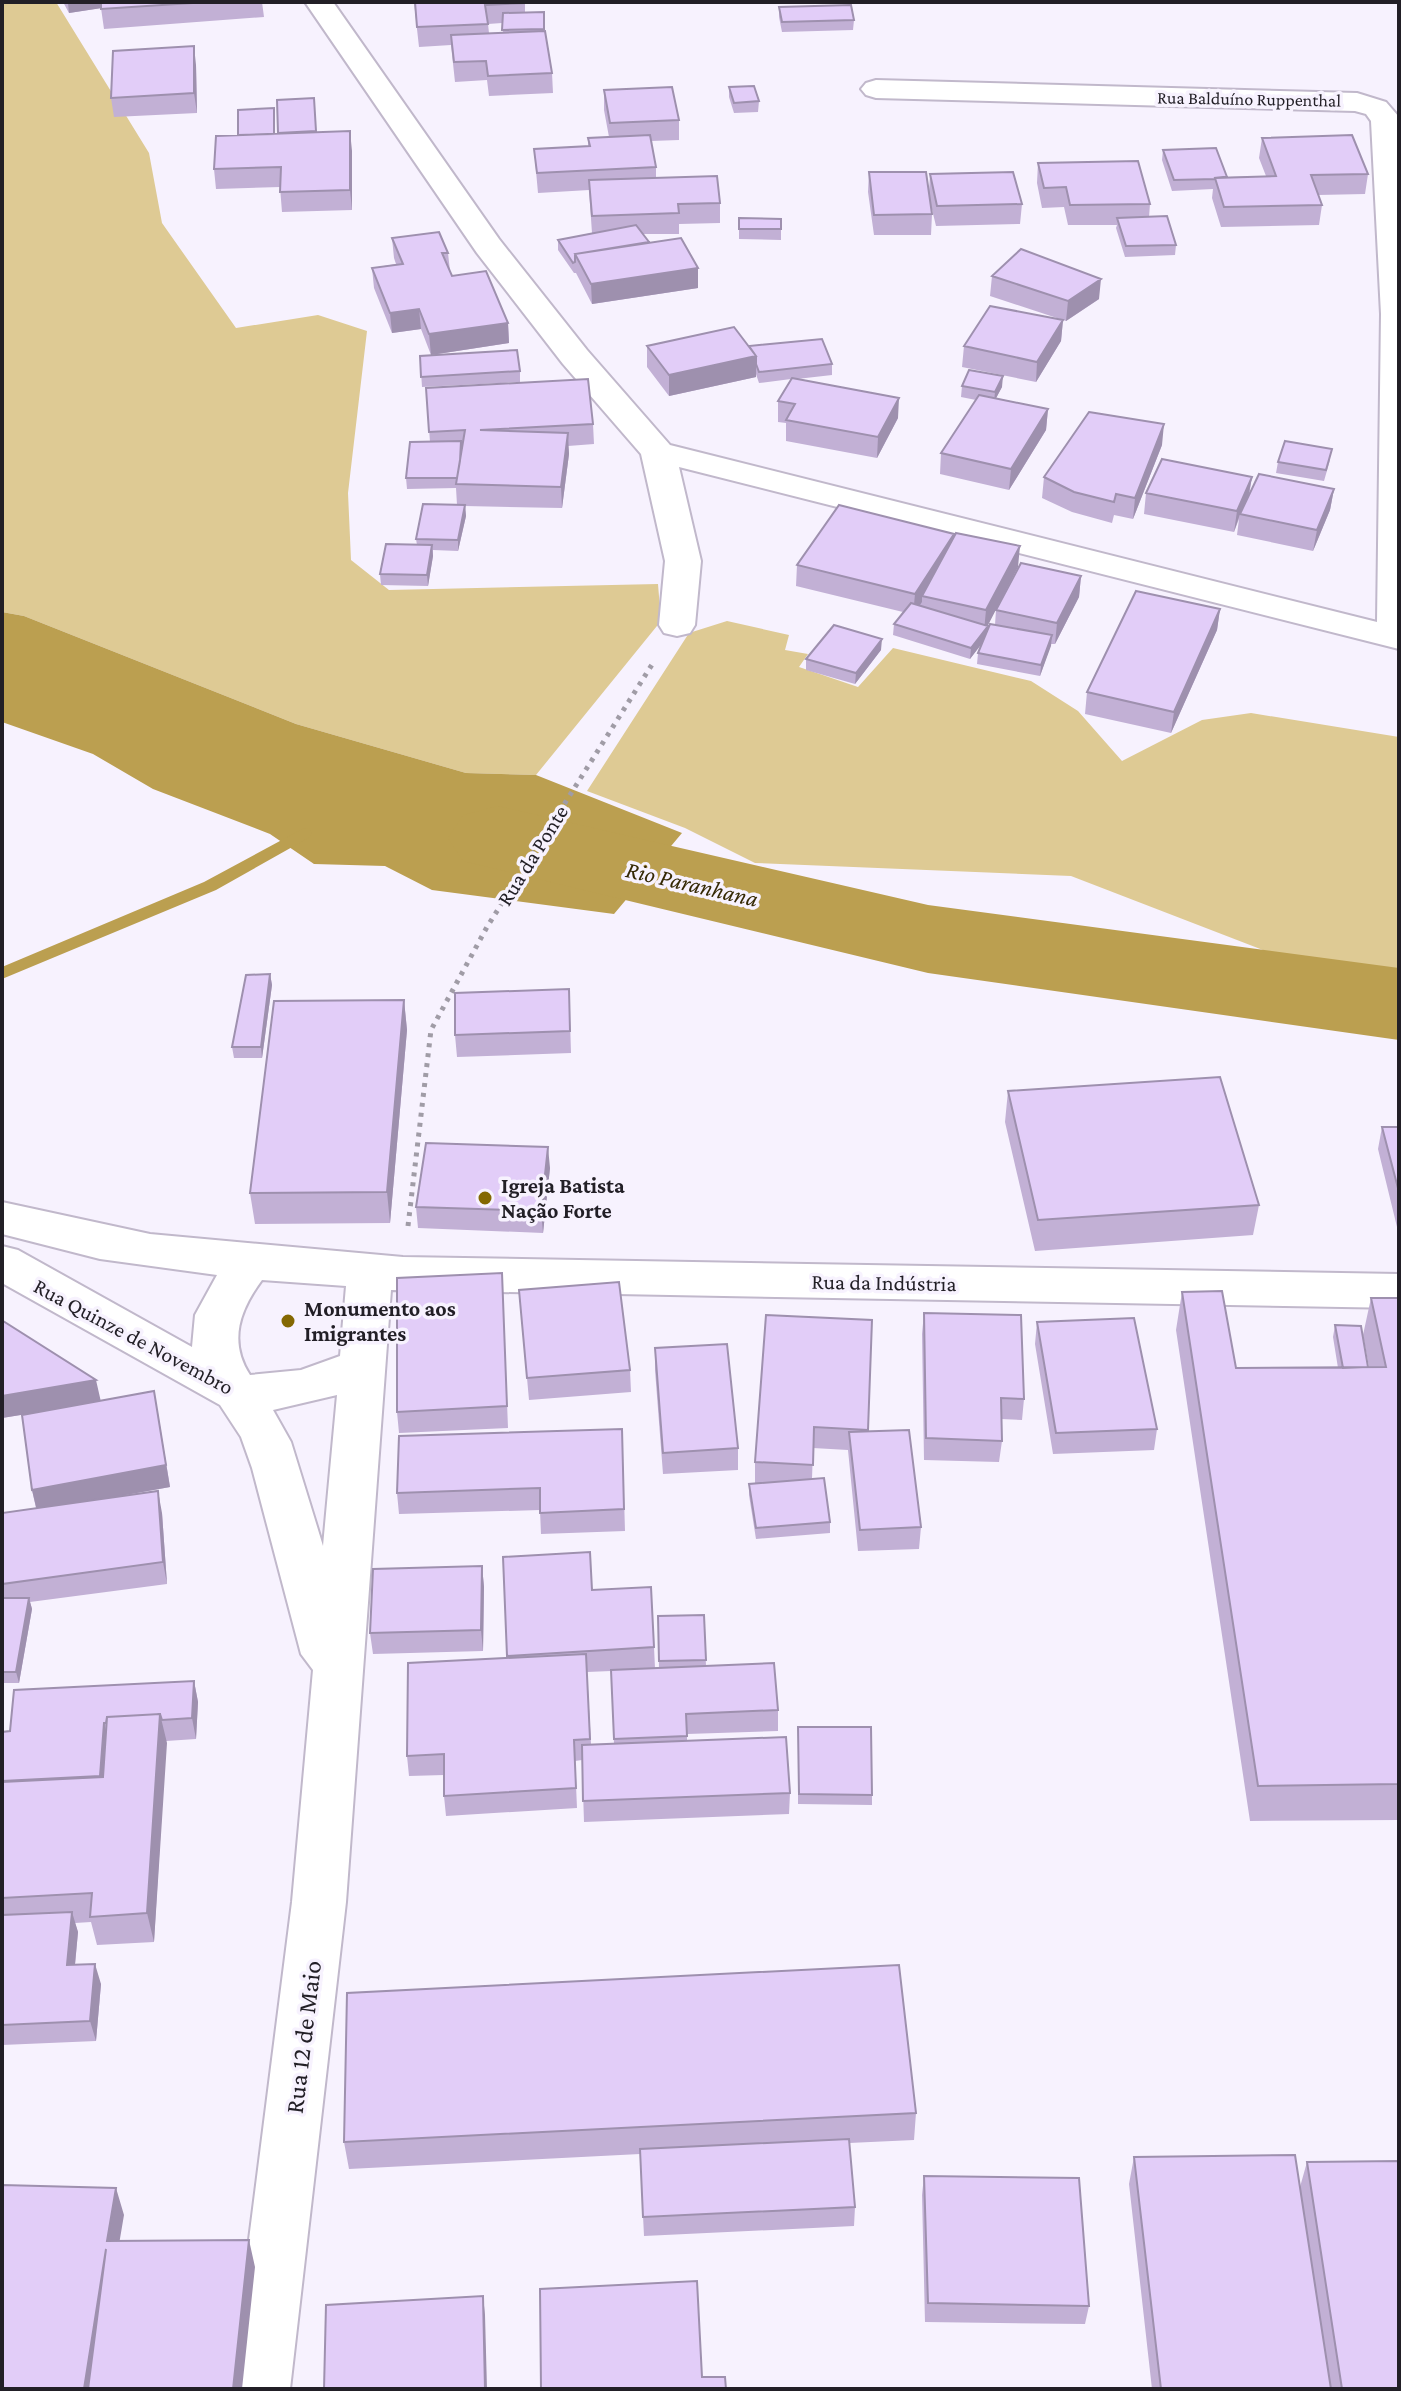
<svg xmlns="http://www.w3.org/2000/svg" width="1401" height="2391" viewBox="0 0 1401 2391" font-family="'Crimson Pro',serif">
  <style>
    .green { fill: #deca94 }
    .water { fill: #bb9f50 }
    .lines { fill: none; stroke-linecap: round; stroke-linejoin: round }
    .stream { fill: #bb9f50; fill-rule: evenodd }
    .river { fill: #bb9f50; fill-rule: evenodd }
    .minor-casing { stroke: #c1b8cb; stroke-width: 4 }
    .major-casing { stroke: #c1b8cb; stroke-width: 4 }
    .path { stroke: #a09ca6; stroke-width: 5; stroke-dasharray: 4 6; stroke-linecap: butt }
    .minor { fill: #fff; fill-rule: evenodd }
    .major { fill: #fff; fill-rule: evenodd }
    .wall { fill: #c2b0d5; fill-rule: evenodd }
    .shaded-wall { fill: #9e90ae }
    .building { fill: #e2cdf8; stroke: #9e90ae; stroke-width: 2 }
    .poi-dot { fill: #846802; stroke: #f7f2fe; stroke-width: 3 }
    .labels { text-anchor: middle; stroke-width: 7; stroke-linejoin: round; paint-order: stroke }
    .far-street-label { font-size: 18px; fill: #221f26; stroke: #f7f2fe }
    .street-label { font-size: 22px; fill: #221f26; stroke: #f7f2fe }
    .poi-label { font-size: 22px; font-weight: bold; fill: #221f26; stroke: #f7f2fe; text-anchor: start }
    .water-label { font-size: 24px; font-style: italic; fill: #352905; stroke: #f7f2fe }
    .near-street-label { font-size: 26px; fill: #221f26; stroke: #f7f2fe }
  </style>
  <rect width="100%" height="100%" fill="#f7f2fe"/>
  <path class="green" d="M2,2H56L149,153L162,223L236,328L318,315L367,331L348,493L351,560L389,590L658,584L661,621L536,775L466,773L296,724L24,616L2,612Z
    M727,621L789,635L785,650L808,654L799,667L858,687L893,648L1031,681L1078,711L1122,761L1202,720L1251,713L1399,737V978L1320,972L1071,876L755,863L685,828L587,791L689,633Z"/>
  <path class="water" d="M2,612L24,616L296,724L466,773L536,775L682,833L614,914L432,890L385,866L314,864L270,834L153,789L93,754L2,722Z"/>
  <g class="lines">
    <path class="stream" d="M304,828L310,829L312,833L310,837L216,890L2,979V967L204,882Z"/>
    <path class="river" d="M498,806L928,905L1399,968V1040L928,973L463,861L448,838L463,815Z"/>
    <g class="minor-casing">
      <path id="minor" d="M305,2H333L499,239L587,350L670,445L1377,622L1381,314L1371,121L1366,114L1355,111L876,98L866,95L861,89L866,83L876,80L1357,93L1386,102L1399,117V649L679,467L701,561L695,625L690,633L677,636L664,633L659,625L665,561L641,454L563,364L477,253Z"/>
    </g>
    <g class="major-casing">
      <path id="major" d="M2,1202L150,1234L403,1257L1399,1274V1308L391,1290L346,1902L290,2389H230L292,1902L313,1670L301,1654L252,1468L241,1437L220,1405L2,1283V1246L18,1250L192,1347L195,1315L217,1275L100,1259L2,1234ZM262,1280L346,1286L340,1356L301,1370L250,1375C228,1341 240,1310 262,1280ZM337,1395L323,1546L291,1442L273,1410Z"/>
    </g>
    <path class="path" d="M408,1226L431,1030L487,927L653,663"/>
    <use href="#minor" class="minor"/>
    <use href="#major" class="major"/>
  </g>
  <path class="wall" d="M63,2H262L264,17L104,29L101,8L69,13Z
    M414,2H525V12H544V31L552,73L553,93L489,96L487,80L455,82L451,45L419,47ZM502,23L503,33H489L488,24Z
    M779,7L854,20L853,30L782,32L779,17Z
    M196,65L197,113L114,117L111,98Z
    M729,87L759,101L758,112L734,113L729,97Z
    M604,90L679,120V140L651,141L656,167V178L720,203V223L679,224V234H643L649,242L698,268V288L592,304L576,273H574L558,250V240L592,233L589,190L538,193L534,149L588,146V138L609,137L604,110Z
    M275,118V134L316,132L352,151V210L282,212L280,187L216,189L214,169L238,135Z
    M1262,138L1368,174L1365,194L1318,195L1322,205L1319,225L1221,227L1212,198L1213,189L1172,191L1162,160L1163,150L1227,177L1266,176L1259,158Z
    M1038,163L1150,204L1149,217L1176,245L1175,255L1125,257L1116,228L1117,225H1068L1064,207L1042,208L1037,183Z
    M869,172L929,192L930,174L1022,204L1020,224L936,226L930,201L932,214L931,235H874L868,192Z
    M739,218L781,219V240L739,239Z
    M392,238L448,253L450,271L452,276L508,323L509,343L431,355L421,329L392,333L374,288L372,268L396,264L394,258Z
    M992,276L1099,299L1066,321L990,296Z
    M1063,320L1061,341L1036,382L962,367L964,346Z
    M647,346L749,348L832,364V375L797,379L898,418L877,458L786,441V423L778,422V401L791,379L759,383L756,374V377L669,396L647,367Z
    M420,356L520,371V382L422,387Z
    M962,386L1002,387L996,398L1048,409L1046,430L1009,490L940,474L941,453L976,400L961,397Z
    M426,388L593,424L594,444L568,446L569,454L562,508L465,506L466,516L458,551L433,550V556L428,586L381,585L380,574L417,545L416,539L457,505L456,488L407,489L406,478L430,442Z
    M1162,445L1133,519L1114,515L1112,523L1072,512L1042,498L1044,477Z
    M1330,460L1324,481L1276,473L1278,462Z
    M1252,477L1249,496L1334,489L1330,510L1313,551L1237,535L1239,519L1234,532L1144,514L1146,493Z
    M954,538L1018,567L987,626L995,625L996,610L1081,576L1079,597L1055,644H1051L1040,676L977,664L978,653L981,644L970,659L893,635L894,624L903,612L796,586L797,565Z
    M1220,609L1217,630L1171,733L1085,714L1087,692Z
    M881,650L855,684L806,670V659Z
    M270,974L272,985L262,1058H234L232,1047Z
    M569,989L571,1053L457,1057L455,1035Z
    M404,1000L407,1030L390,1223L255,1224L250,1193Z
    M1008,1091L1259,1205L1253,1235L1035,1251L1005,1122Z
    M1382,1127H1399V1227H1397L1378,1149Z
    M550,1168L543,1233L418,1228L416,1207Z
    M502,1273L508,1428L399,1433L397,1412Z
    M519,1290L630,1370L631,1392L529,1400Z
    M1182,1292L1236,1368H1338L1333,1337L1335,1325L1369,1367L1363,1335L1371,1298H1399V1820L1250,1821L1176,1330Z
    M924,1313L1024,1399L1022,1420L1001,1419L1002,1441L999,1462L924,1460L922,1334Z
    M872,1320L868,1431L921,1527L919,1549L858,1551L848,1450L813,1448L812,1479L830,1522V1533L756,1539L749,1495V1484H755V1462Z
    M2,1321L101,1401L158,1413L170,1487L109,1498L162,1513L167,1584L30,1602L32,1609L19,1683H2V1513L36,1508L32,1490L57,1409L2,1418Z
    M1037,1322L1157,1429L1154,1450L1053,1454L1035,1344Z
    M655,1348L738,1448V1470L663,1474L655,1370Z
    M622,1429L625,1531L541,1534L540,1510L399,1514L397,1493Z
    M503,1557L592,1590L654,1647L655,1668H659L658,1616L704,1615L706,1666L778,1710V1731L687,1734V1741L790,1793L789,1814L584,1822L582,1760L575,1761L577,1808L446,1816L444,1796V1775L409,1776L407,1756L507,1658ZM611,1671L614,1744H591L587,1672Z
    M482,1566L484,1587L483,1651L373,1654L370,1633Z
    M194,1681L198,1702L196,1739L166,1741L154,1942L97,1945L91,1922L75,1923L78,1932L75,1965L101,1984L96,2041L2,2045V1732L10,1731Z
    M798,1727L872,1795V1805L798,1804Z
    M916,2113L914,2140L849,2143L855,2207L854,2226L644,2236L640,2154L349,2169L344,2142Z
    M1134,2157L1300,2187L1307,2162L1399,2389H1152L1129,2184Z
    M924,2176L1089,2306L1085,2324L925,2322L922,2195Z"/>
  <path class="shaded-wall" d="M73,2H101L102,8L69,13L68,3Z
    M194,46L196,65L197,113L194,93Z
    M350,131L352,151V210L350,190Z
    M698,268V288L592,304L591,284Z
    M1101,279L1099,299L1066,321L1068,301Z
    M419,309L421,329L392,333L390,313Z
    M1063,320L1061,341L1036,382L1037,362Z
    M508,323L509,343L431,355L429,334Z
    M756,356V377L669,396V375Z
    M1003,376L1002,387L994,402L995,392Z
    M899,398L898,418L877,458L878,437Z
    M1048,409L1046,430L1009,490L1011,469Z
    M1164,424L1162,445L1133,519L1135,498Z
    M568,433L569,454L562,508L561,487Z
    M1252,477L1248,498L1240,514L1234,532L1237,511Z
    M1334,489L1330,510L1313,551L1317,530Z
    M465,505L466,516L458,551V540Z
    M954,534L952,555L922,596V602L913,615L915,594Z
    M432,545L433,556L428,586L427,575Z
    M1020,546L1018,567L986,629L988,626L987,637L970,659L971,648L984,631L986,610Z
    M1081,576L1079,597L1055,644L1057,623Z
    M1220,609L1217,630L1171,733L1174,712Z
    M1052,635L1051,646L1040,676L1041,665Z
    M882,639L881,650L855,684L856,673Z
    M270,974L272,985L262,1058L261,1047Z
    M404,1000L407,1030L390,1223L387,1192Z
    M548,1147L550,1168L543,1233L541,1211Z
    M96,1380L101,1402L2,1418V1396Z
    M154,1391L170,1487L37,1511L32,1490Z
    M158,1491L162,1513L167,1584L163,1562Z
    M482,1566L484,1587L483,1651L481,1630Z
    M29,1598L32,1609L19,1683L16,1672Z
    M194,1681L198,1702L196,1739L192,1718Z
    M160,1714L167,1743L154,1942L147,1913Z
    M104,1723L109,1744L105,1797L100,1776Z
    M72,1912L78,1932L73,1985L67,1965Z
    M95,1964L101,1984L96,2041L90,2021Z
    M116,2188L124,2215L115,2268L107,2241Z
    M249,2240L255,2267L242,2389H233Z
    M106,2249L96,2389H84Z
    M483,2296L485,2315L487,2389H485Z"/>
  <path class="building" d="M101,2H208L101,9Z
    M415,2H525V3L485,5L488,24L417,27Z
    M851,5L854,20L782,22L779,7Z
    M544,12V29L502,30L503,13Z
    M545,31L552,73L488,76L486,61L454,62L451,35Z
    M194,46V93L111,98L113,51Z
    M754,86L759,101L734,103L729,87Z
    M672,87L679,120L610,123L604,90Z
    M314,98L316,131L278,133L277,100Z
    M274,108V134L238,135V110Z
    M350,131V190L280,192L281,167L214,169L216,136Z
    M650,135L656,167L537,173L534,149L590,146L588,138Z
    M1352,135L1368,174L1311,175L1322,205L1224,207L1215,178L1276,176L1262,138Z
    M1216,148L1227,177L1215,178V179L1174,180L1163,150Z
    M1138,161L1150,204L1070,205L1066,187L1044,188L1038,163Z
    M869,172H926L932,214L874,215Z
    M1013,172L1022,204L937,206L930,174Z
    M717,176L720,203L678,204L679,213L592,216L589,180Z
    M1167,216L1176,245L1126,246L1117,218Z
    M739,218L781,219V229H739Z
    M636,225L649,242L575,254V262L573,263L558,240Z
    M439,232L448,253H442L452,276L486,271L508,323L429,334L419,309L390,313L372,268L403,264L392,238Z
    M681,238L698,268L591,284L575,254Z
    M1021,249L1101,279L1068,301L992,276Z
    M990,306L1063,320L1037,362L964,346Z
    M734,327L756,356L669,375L647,346Z
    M822,339L832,364L759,372L756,364V356L749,346Z
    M517,350L520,371L421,377L420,356Z
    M969,370L1003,376L995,392L962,386Z
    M792,378L899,398L878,437L786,420L795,404L778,401Z
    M588,379L593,424L480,430L568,433L561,487L456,484L465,430L429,432L426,388Z
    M979,395L1048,409L1011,469L941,453Z
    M1089,412L1164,424L1135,498L1116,494L1114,502L1074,492L1044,477Z
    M461,441L460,461L457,478H406L410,442Z
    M1285,441L1332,449L1326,470L1278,462Z
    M1162,459L1252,477L1237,511L1146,493Z
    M1259,474L1334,489L1317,530L1240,514Z
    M423,504L465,505L458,540L416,539Z
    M839,505L954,534L915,594L797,565Z
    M956,533L1020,546L986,610L922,596Z
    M386,544L432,545L427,575L380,574Z
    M1021,563L1081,576L1057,623L996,610Z
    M1136,591L1220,609L1174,712L1087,692Z
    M911,603L988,626L971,648L894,624Z
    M990,624L1052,635L1041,665L978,653Z
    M834,625L882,639L856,673L806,659Z
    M270,974L261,1047H232L246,975Z
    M569,989L570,1031L455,1035V993Z
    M404,1000L387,1192L250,1193L274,1001Z
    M1220,1077L1259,1205L1038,1220L1008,1091Z
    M1382,1127H1399V1192Z
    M426,1143L548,1147L541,1211L416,1207Z
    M502,1273L507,1406L397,1412V1278Z
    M619,1282L630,1370L527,1378L519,1290Z
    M1222,1291L1236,1368L1386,1367L1371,1298H1399V1784L1258,1786L1182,1292Z
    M924,1313L1021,1315L1024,1399L1001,1398L1002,1441L926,1438Z
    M766,1315L872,1320L868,1430L814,1427L813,1465L755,1462Z
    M1134,1318L1157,1429L1056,1433L1037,1322Z
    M2,1321H3L96,1380L2,1396Z
    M1335,1325L1361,1326L1368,1367L1343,1368Z
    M727,1344L738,1448L663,1453L655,1348Z
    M154,1391L166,1465L32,1490L22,1415Z
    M622,1429L624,1509L540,1513V1488L397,1493L399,1436Z
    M909,1430L921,1527L860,1530L849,1432Z
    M824,1478L830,1522L756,1528L749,1484Z
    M158,1491L163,1562L2,1584V1513Z
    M590,1552L592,1590L651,1587L654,1647L507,1656L503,1557Z
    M482,1566L481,1630L370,1633L373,1569Z
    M2,1598H29L16,1672H2Z
    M704,1615L706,1660L659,1661L658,1616Z
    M586,1654L590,1739L574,1740L576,1788L444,1796V1754L407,1756L408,1663Z
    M774,1663L778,1710L686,1714L687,1736L614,1739L611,1670Z
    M194,1681L192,1718L162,1720L160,1714L107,1717L106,1723H104L100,1776L2,1781V1732L10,1731L14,1690Z
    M160,1714L147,1913L90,1917L92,1893L2,1898V1782L103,1777L107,1717Z
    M798,1727H871L872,1795L799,1794Z
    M786,1737L790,1793L583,1801L582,1745Z
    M72,1912L67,1965L95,1964L90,2021L2,2025V1915Z
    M899,1965L916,2113L344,2142L347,1993Z
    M849,2139L855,2207L643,2217L640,2149Z
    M1295,2155L1331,2389H1161L1134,2157Z
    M1399,2161V2389H1342L1307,2162Z
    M924,2176L1079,2178L1089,2306L928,2303Z
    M2,2185L116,2188L107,2241L249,2240L233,2389H88L106,2249L84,2389H2Z
    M697,2281L702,2377H725L726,2389H541L540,2289Z
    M483,2296L485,2389H324L326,2305Z"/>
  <g class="poi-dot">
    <circle cx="485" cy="1198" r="8"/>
    <circle cx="288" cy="1321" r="8"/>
  </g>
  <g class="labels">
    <g class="far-street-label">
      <text transform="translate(1249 99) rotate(1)" y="6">Rua Balduíno Ruppenthal</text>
    </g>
    <g class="street-label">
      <text transform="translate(532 855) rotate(-58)" y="8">Rua da Ponte</text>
      <text transform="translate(884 1282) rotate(1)" y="8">Rua da Indústria</text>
      <text transform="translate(134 1336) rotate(28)" y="8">Rua Quinze de Novembro</text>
    </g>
    <g class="poi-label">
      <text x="501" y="1193">Igreja Batista<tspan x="501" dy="25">Nação Forte</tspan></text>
      <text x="304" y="1316">Monumento aos<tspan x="304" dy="25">Imigrantes</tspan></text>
    </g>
    <g class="water-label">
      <text transform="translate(692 884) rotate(13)" y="8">Rio Paranhana</text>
    </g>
    <g class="near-street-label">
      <text transform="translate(303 2037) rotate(-83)" y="9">Rua 12 de Maio</text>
    </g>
  </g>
  <rect width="1401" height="2391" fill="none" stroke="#221f26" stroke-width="8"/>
</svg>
